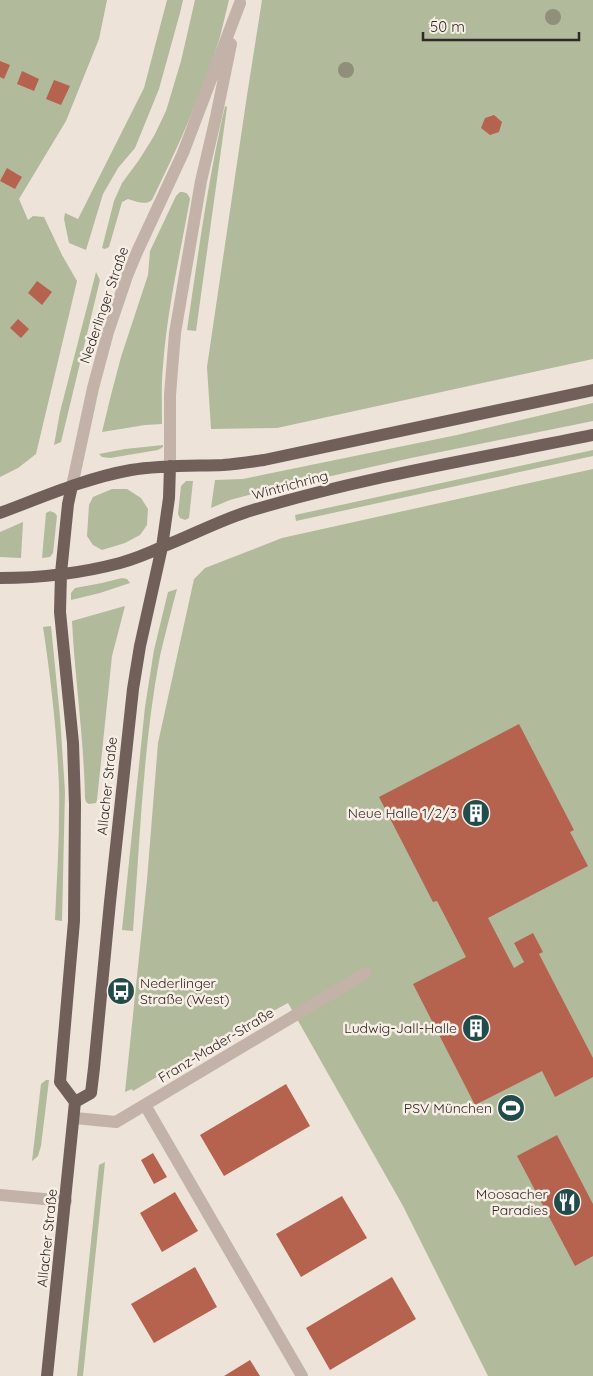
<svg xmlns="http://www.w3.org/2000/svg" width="593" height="1376" viewBox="0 0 593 1376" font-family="Quicksand,sans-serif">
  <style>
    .green { fill: #b1ba9b }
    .building { fill: #b5634f }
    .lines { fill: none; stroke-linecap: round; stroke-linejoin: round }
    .minor { stroke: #c3b2a7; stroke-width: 12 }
    .major { stroke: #716059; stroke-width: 12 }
    .tree { fill: #8f8f7a }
    .labels { text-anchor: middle; stroke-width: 5; stroke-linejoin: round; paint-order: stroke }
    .street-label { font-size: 14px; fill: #312926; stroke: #f6ede4 }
    .poi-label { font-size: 14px; fill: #312926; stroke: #f6ede4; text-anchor: end }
  </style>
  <rect width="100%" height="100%" fill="#ede3d9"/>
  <path class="green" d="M0,0H107L99,39L66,121L19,199L28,220L33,216L44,217L62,255L77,281L36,454L18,468L0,477Z
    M167,0H183L180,13L159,89L135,148L118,168L103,194L86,250L69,243L64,219L65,213L78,219L144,88Z
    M195,0H229C226,12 223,25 220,37C202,94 178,147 152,200C145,206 136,201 128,199L122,202L109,247L105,249L102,248L114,201L122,183L139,160L154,136L166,111L181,61Z
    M262,0H593V359L277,428L211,429L207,367L246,102Z
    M225,106L227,107L196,331L187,330C198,255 208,180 225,106Z
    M180,192C186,192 188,193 190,199C180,255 167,310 163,366C161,386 162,405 162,424L145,425L102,432L111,395L121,357L148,275L150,251L176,196Z
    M96,272L100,280L61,442L54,445L60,412Z
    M593,403V421L411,458L256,493L230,500L211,508L215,480L243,479L262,475L457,435Z
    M163,445V447L158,450L110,458L102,457L99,454L125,449Z
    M593,450V456L296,521L295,515Z
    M593,469V1376H488L403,1206L288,1003L216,1042L133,1091L132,1089L125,1092L147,880L158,743L194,579L205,568L282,538Z
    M186,481H193L189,518L185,520L180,518L178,514L181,486Z
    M112,489H127L141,498L148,509L147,525L140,535L125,543L102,550L93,545L87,536L89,505L93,497Z
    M50,511L55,513L57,516L53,553L50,557L42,558L46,513Z
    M23,522L21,558L0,557V532Z
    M122,578L127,579L130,583L100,593L71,600V593L75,588L102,583Z
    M177,589C171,612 165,634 160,656C143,745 140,840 133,931L122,930L145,707L154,650L168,592Z
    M125,606L112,656L97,800L96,803L89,804L86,802L85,798C84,739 75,680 72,621Z
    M51,626L60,717L65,791L62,921L55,920C57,876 60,831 59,787C57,733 51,680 43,627Z
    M46,1080H49L41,1146L38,1156L32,1161L41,1084Z
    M105,1162L83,1376H77L99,1165Z"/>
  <path class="building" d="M0,61L10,65L4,79L0,77Z
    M22,71L39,79L34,91L17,84Z
    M54,80L70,86L61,105L46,99Z
    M494,115L502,122L499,132L490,135L481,128L485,118Z
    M7,168L22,177L15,189L0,181Z
    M37,281L52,292L42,305L28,293Z
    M18,319L29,329L21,338L10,328Z
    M519,724L574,830L570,832L588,866L488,918L514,968L524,962L514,943L533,933L543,952L539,954L593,1058V1077L555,1097L542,1071L475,1105L413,984L466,957L437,901L433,902L379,797Z
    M286,1084L310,1126L224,1176L200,1135Z
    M557,1135L593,1204V1256L575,1266L517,1156Z
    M153,1153L167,1177L154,1184L141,1160Z
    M175,1192L198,1231L162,1252L140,1213Z
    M342,1196L367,1238L301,1277L276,1234Z
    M195,1267L217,1307L154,1343L131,1304Z
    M392,1277L416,1319L330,1370L306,1328Z
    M250,1360L260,1376H224Z"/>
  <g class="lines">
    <path class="minor" d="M170,466V395L175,333L201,181L216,117L231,44
      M72,486L93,388L108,332L127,276L137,252L183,153L240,3
      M145,1105L302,1376
      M75,1118L116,1122L366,973
      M0,1195L66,1201"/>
    <path class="major" d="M0,513C43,497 86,478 131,470C161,465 192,466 223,465C237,464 250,462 264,460L593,390
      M0,578C39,578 82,573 120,563C134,559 149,553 162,547C193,535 222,519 253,510C364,477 480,458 593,435
      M75,1102L91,1093L94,1068L110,902L133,689L140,646L162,547L169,498L170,466
      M47,1376L75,1102L60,1082L74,921L75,804L73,743L60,612L61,573L68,504L72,486"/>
  </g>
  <g class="tree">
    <circle cx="553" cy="17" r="8"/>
    <circle cx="346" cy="70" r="8"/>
  </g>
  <defs>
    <g id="building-disc" transform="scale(1.4375)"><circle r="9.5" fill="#224b4c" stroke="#f6ede4"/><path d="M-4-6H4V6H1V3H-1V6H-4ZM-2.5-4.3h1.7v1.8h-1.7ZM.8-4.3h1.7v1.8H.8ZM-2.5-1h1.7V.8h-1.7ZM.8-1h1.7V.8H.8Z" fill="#fff"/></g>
    <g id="bus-disc" transform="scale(1.4375)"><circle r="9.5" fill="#224b4c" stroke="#f6ede4"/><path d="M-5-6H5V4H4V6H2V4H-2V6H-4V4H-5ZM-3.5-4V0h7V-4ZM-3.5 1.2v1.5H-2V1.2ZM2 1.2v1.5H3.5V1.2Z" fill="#fff"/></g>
    <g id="stadium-disc" transform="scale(1.4375)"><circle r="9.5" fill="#224b4c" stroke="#f6ede4"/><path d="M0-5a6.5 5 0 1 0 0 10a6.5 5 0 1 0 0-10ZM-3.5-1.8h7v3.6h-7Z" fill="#fff"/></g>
    <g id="restaurant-disc" transform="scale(1.4375)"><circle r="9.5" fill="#224b4c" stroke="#f6ede4"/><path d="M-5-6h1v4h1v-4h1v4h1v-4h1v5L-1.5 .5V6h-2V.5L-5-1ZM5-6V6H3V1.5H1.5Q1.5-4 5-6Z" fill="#fff"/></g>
  </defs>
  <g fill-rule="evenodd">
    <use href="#building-disc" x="476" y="813"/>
    <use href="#bus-disc" x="121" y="991"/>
    <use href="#building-disc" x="476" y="1028"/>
    <use href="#stadium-disc" x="511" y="1108"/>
    <use href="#restaurant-disc" x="567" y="1202"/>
  </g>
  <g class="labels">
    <g class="street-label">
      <text transform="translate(104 305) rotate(-71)" y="5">Nederlinger Straße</text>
      <text transform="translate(290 485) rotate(-15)" y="5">Wintrichring</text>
      <text transform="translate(107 786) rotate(-84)" y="5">Allacher Straße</text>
      <text transform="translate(216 1045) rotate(-31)" y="5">Franz-Mader-Straße</text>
      <text transform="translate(47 1238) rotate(-84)" y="5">Allacher Straße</text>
    </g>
    <g class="poi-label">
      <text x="457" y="818">Neue Halle 1/2/3</text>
      <text x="140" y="988" text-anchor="start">Nederlinger<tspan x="140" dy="16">Straße (West)</tspan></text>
      <text x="457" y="1033">Ludwig-Jall-Halle</text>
      <text x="492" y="1113">PSV München</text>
      <text x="548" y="1199">Moosacher<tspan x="548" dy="16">Paradies</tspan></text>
    </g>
  </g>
  <path d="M423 32v8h156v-8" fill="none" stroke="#312926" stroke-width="2.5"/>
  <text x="430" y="32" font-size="15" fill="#312926" stroke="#f6ede4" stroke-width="4" paint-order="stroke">50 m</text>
</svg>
